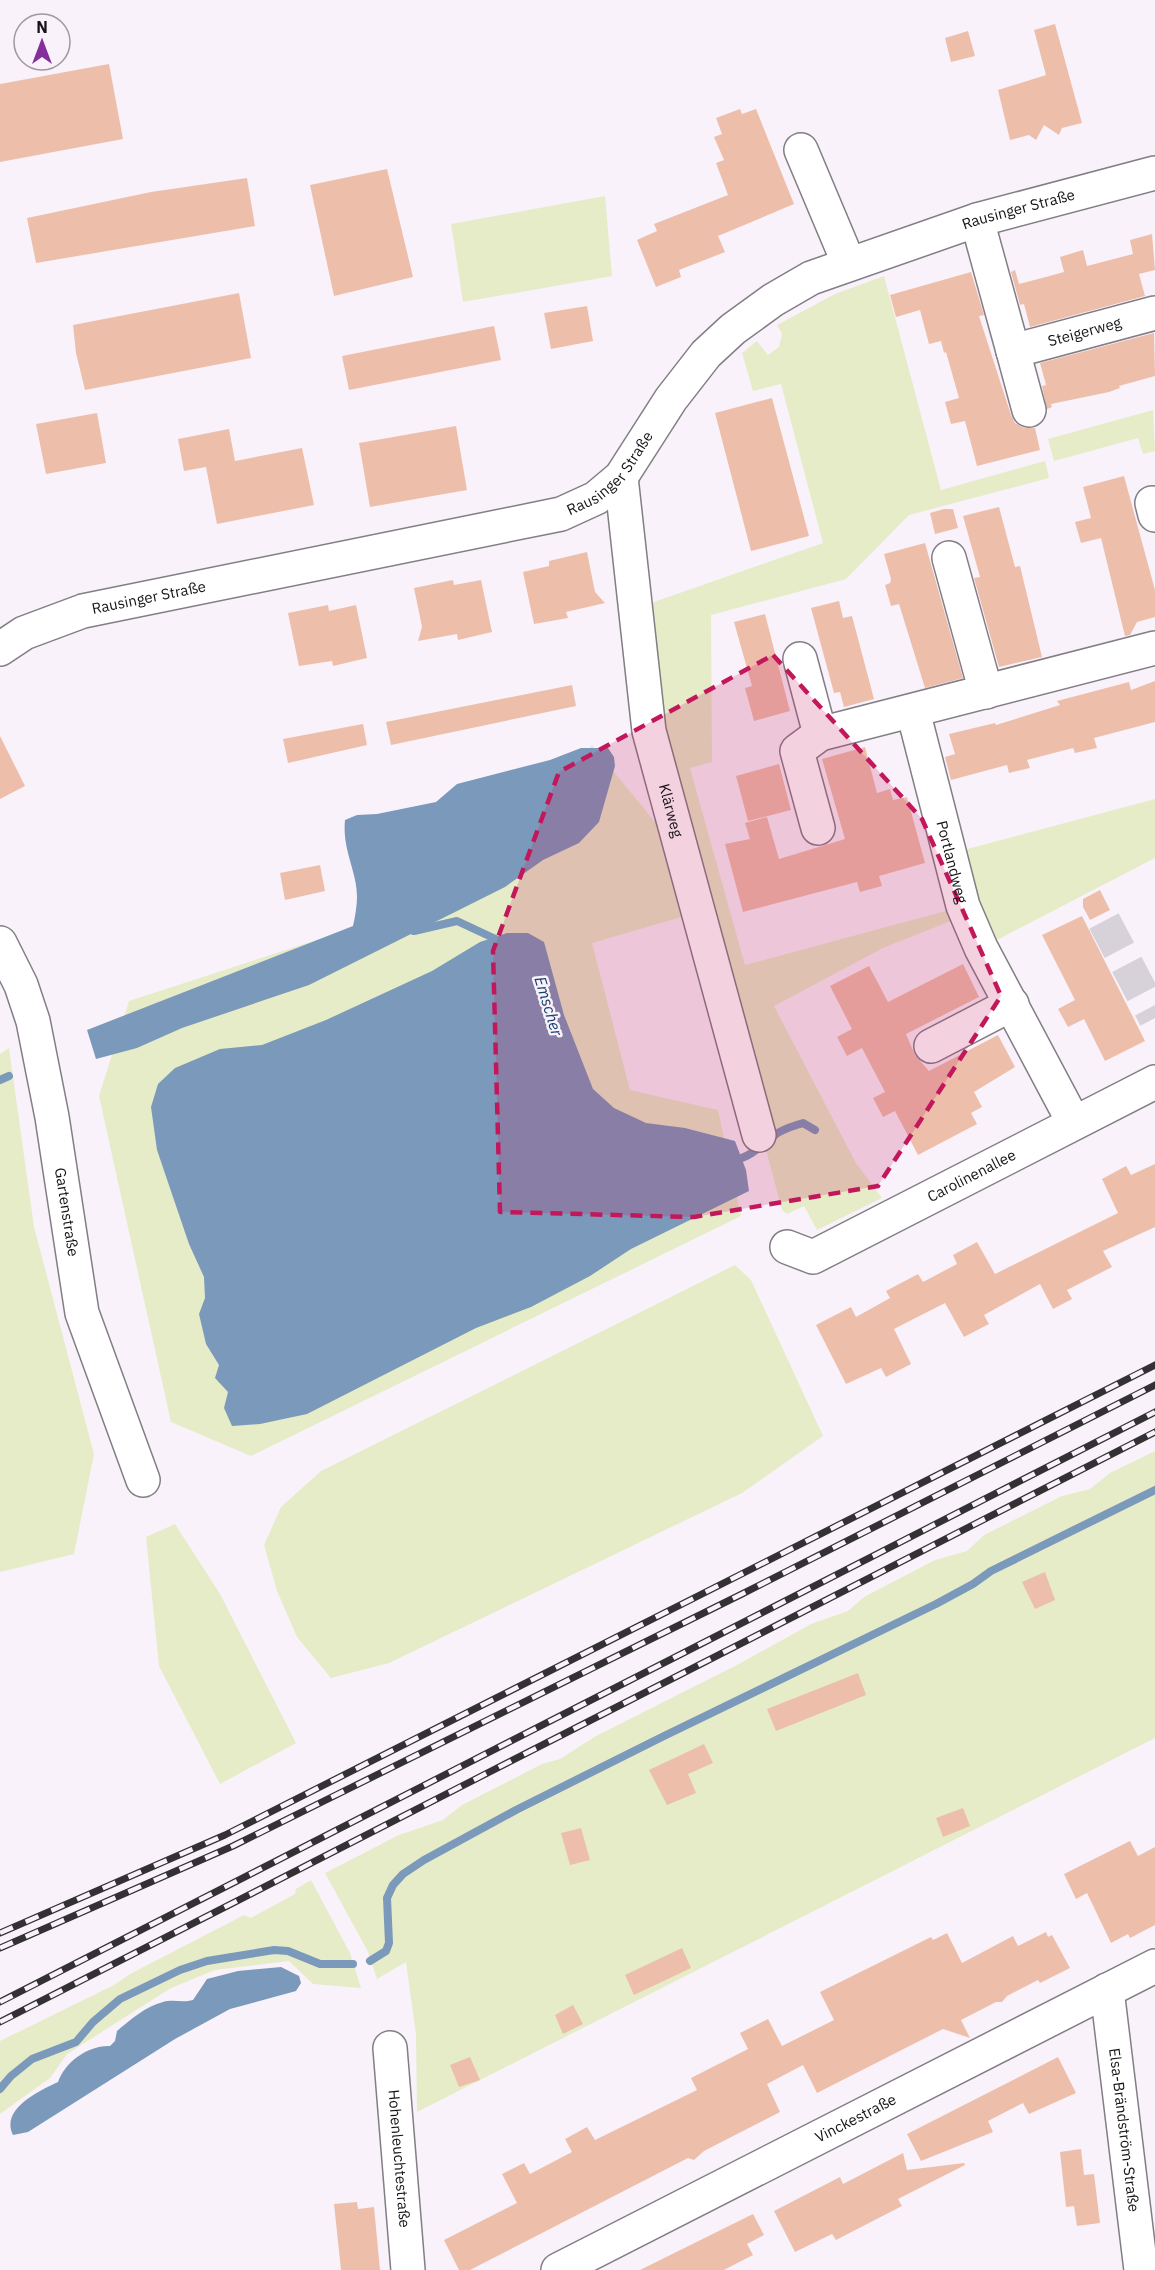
<svg xmlns="http://www.w3.org/2000/svg" width="1155" height="2270" viewBox="0 0 1155 2270" font-family="'IBM Plex Sans',sans-serif">
  <style>
    .green { fill: #e6ecc7 }
    .water { fill: #7b99ba }
    .lines { fill: none; stroke-linecap: round; stroke-linejoin: round }
    .stream { stroke: #7b99ba; stroke-width: 8 }
    .building { fill: #edbfab }
    .minor-tunnel { stroke: #d7d1d9; stroke-width: 33; stroke-dasharray: 33 16; stroke-linecap: butt }
    .minor-casing { stroke: #837d85; stroke-width: 36 }
    .minor { stroke: #fff; stroke-width: 33 }
    .rail-casing { stroke: #343135; stroke-width: 7 }
    .rail { stroke: #f9f2fb; stroke-width: 4.5; stroke-dasharray: 14; stroke-linecap: butt }
    .marked { fill: #c2185b; fill-opacity: 0.2; stroke: #c2185b; stroke-width: 4.5; stroke-dasharray: 12 8; stroke-linejoin: round }
    .labels { text-anchor: middle; stroke-width: 5; stroke-linejoin: round; paint-order: stroke }
    .street-label { font-size: 15px; fill: #151316; stroke: #f9f2fb }
    .water-label { font-size: 16px; font-style: italic; fill: #133f6b; stroke: #f9f2fb }
  </style>
  <rect width="100%" height="100%" fill="#f9f2fb"/>
  <path class="green" d="M605,196L612,276L463,302L451,224Z
    M884,276L941,490L1045,461L1049,478L909,515L846,579L711,615L712,762L690,768L745,965L953,909L956,919L883,948L774,1006L856,1163L882,1198L817,1230L804,1206L787,1214L782,1210L657,742L651,603L823,543L781,384L753,391L742,353L757,341L768,355L779,347L782,334L777,325L835,294Z
    M1153,410L1155,451L1143,454L1138,438L1054,461L1048,439Z
    M592,745L660,828L685,916L592,943L630,1090L718,1110L741,1216L251,1456L171,1422L99,1096L129,1001L501,880Z
    M1155,799V858L993,942L960,851Z
    M9,1048L34,1227L94,1454L74,1554L0,1572V1054Z
    M735,1265L751,1280L823,1436L742,1493L389,1663L331,1678L297,1637L277,1591L264,1545L281,1507L321,1471Z
    M1155,1451V1738L417,2112L416,2035L406,1962L377,1979L367,1950L325,1873L399,1835L443,1820L462,1805L542,1764L560,1759L596,1736L737,1665L811,1624L848,1611L864,1597L935,1560L967,1551L984,1535L1062,1496L1090,1489L1110,1473Z
    M175,1524L220,1594L296,1743L220,1784L159,1666L146,1537Z
    M311,1880L350,1953L361,1988L313,1984L289,1961L215,1970L171,1988L67,2054L50,2078L0,2114V2041L114,1985L130,1974L244,1915L251,1918L295,1894L296,1889Z"/>
  <path class="water" d="M581,748H608L614,757L615,766L599,822L579,843L543,860L505,887L309,985L182,1028L137,1048L96,1059L87,1030L353,926C355,917 357,906 357,897C357,871 342,850 345,820L357,815L377,814L436,802L457,784L550,760Z
    M507,933H528L544,942L564,1015L593,1089L614,1108L646,1123L685,1128L735,1141L746,1170L749,1191L631,1249L590,1276L531,1307L476,1328L307,1414L260,1424L232,1426L224,1408L228,1392L215,1378L219,1365L206,1344L199,1314L205,1298L204,1277L189,1244L157,1150L151,1107L158,1084L175,1068L220,1049L262,1045L326,1020L432,971L480,942Z
    M281,1967L299,1976L301,1983L296,1991L230,2009L175,2039L28,2132L13,2135C0,2109 39,2091 58,2082C65,2062 88,2045 110,2046L115,2041L117,2031C130,2020 146,2006 163,2002C173,1999 182,2003 193,2000L207,1979L238,1971Z"/>
  <g class="lines">
    <path class="stream" d="M414,931L457,921L502,942
      M0,1080L9,1076
      M733,1160C750,1158 762,1145 775,1135C782,1129 794,1126 803,1123L815,1130
      M370,1961L386,1951L389,1943L387,1898L393,1885L403,1874L424,1860L516,1810L662,1737L936,1604L973,1584L991,1571L1155,1490
      M0,2089L11,2076L32,2059L76,2042L93,2022L120,1999L180,1970L207,1961L274,1950L288,1951L320,1964H353"/>
  </g>
  <path class="building" d="M1055,24L1082,123L1062,128L1059,135L1044,125L1036,140L1029,135L1010,140L998,90L1046,75L1034,30Z
    M968,31L975,56L951,62L945,38Z
    M109,64L123,139L0,162V84Z
    M740,109L742,114L756,109L794,204L718,236L725,252L679,270L681,277L656,287L637,240L657,231L654,224L728,195L716,163L724,160L714,137L722,134L716,118Z
    M387,169L413,277L334,296L310,185Z
    M247,178L255,226L36,263L27,218L151,192Z
    M1152,234L1155,270L1139,274L1145,296L1030,327L1024,304L1020,305L1011,272L1015,270L1019,284L1042,278L1064,272L1060,257L1083,250L1087,266L1133,254L1130,240Z
    M971,272L984,315L979,316L1011,415L1015,423L1024,428H1035L1040,450L977,466L965,421L951,424L945,402L959,398L946,352L944,353L941,341L929,344L920,310L896,317L890,295Z
    M239,293L251,358L85,390L76,353L73,325Z
    M587,306L593,341L551,349L544,313Z
    M494,326L501,360L349,390L342,356Z
    M1154,333L1155,376L1119,386L1120,388L1109,392L1051,404L1052,407L1047,409L1042,386L1046,385L1040,363Z
    M772,398L809,536L751,551L715,413Z
    M97,413L106,463L46,474L36,424Z
    M456,426L467,490L370,507L359,443Z
    M229,429L235,461L302,448L314,505L217,524L206,467L184,471L178,439Z
    M1124,476L1155,590V617L1137,622L1130,635L1125,636L1101,538L1081,543L1075,522L1091,518L1083,487Z
    M999,507L1015,567L1020,566L1042,657L999,667L974,578L980,577L963,516Z
    M944,509H953L958,528L935,534L930,513Z
    M925,543L963,678L925,688L899,604L891,606L885,585L890,583L891,579L884,554Z
    M587,552L595,592L605,603L566,612L568,618L534,624L523,572L549,566V561Z
    M453,580L454,585L481,580L492,632L458,640L457,634L418,641L422,627L414,588Z
    M839,601L843,618L852,616L874,699L844,707L840,692L834,693L811,608Z
    M328,605L329,611L356,605L367,658L333,666L332,661L299,666L288,613Z
    M765,614L790,711L754,721L745,688L752,686L734,622Z
    M1155,681V722L1094,738L1097,748L1075,753L1073,748L1027,760L1030,768L1009,773L1007,765L951,780L945,757L955,754L949,734L995,723L996,725L1060,705L1057,701L1129,682L1131,690Z
    M572,685L576,706L391,745L386,722Z
    M363,724L367,745L288,763L283,739Z
    M0,736L25,786L0,799Z
    M865,747L877,793L890,789L893,800L907,797L925,863L879,876L882,886L860,892L857,882L743,912L725,844L750,839L745,823L767,817L779,859L845,839L822,759Z
    M779,764L791,810L748,821L736,776Z
    M320,865L325,891L285,900L280,873Z
    M1100,890L1110,910L1090,920L1083,907V899Z
    M1082,916L1145,1041L1105,1061L1084,1019L1068,1027L1058,1009L1075,1000L1042,935Z
    M963,964L979,997L906,1034L915,1055L929,1071L998,1035L1015,1067L974,1092L982,1107L971,1113L977,1124L918,1155L895,1111L883,1117L873,1098L885,1092L862,1048L847,1056L837,1037L852,1029L830,986L869,966L888,1002Z
    M1155,1164V1227L1103,1251L1112,1267L1067,1290L1072,1299L1053,1309L1040,1284L984,1315L989,1324L964,1337L945,1303L894,1329L911,1364L886,1377L881,1368L846,1384L816,1325L851,1307L856,1317L890,1298L886,1291L918,1274L923,1282L957,1264L953,1255L977,1242L995,1274L1118,1213L1102,1179L1126,1166L1131,1175Z
    M1045,1572L1055,1600L1035,1609L1022,1582Z
    M858,1673L866,1695L776,1731L767,1709Z
    M704,1744L713,1763L688,1774L696,1793L667,1805L649,1770Z
    M963,1808L970,1826L943,1837L936,1818Z
    M581,1828L590,1860L570,1865L561,1833Z
    M1130,1841L1138,1856L1155,1847V1925L1130,1938L1128,1934L1111,1943L1087,1893L1076,1899L1064,1874Z
    M1046,1932L1048,1937L1052,1935L1070,1968L1040,1983L1038,1980L1007,1996L1002,2002H996L961,2020L970,2038L943,2029L817,2093L803,2065L767,2084L780,2112L704,2151L694,2160L688,2158L470,2270H459L444,2240L517,2203L502,2174L524,2163L530,2174L572,2152L565,2139L587,2127L595,2140L697,2090L691,2078L748,2049L740,2033L768,2019L782,2046L834,2020L820,1992L931,1937L933,1940L947,1933L962,1963L1013,1936L1018,1946Z
    M682,1948L691,1968L634,1995L625,1975Z
    M573,2005L583,2024L563,2034L555,2015Z
    M470,2057L480,2080L459,2087L450,2065Z
    M1058,2057L1076,2093L1029,2114L1023,2103L988,2121L993,2132L921,2161L907,2134Z
    M1081,2149L1084,2175L1094,2174L1100,2223L1077,2226L1074,2206L1066,2207L1060,2152Z
    M903,2153L907,2170L964,2163L965,2165L898,2199L902,2206L836,2240L832,2234L795,2252L774,2211L840,2177L843,2184Z
    M357,2202L358,2209L374,2207L380,2270H341L334,2204Z
    M753,2214L764,2235L747,2244L753,2255L724,2270H640Z"/>
  <g class="lines">
    <path class="minor-tunnel" d="M1104,921L1155,1018"/>
    <g class="minor-casing">
      <g id="minor">
        <path d="M801,150L849,264"/>
        <path id="s1" d="M977,220L1013,351L1155,313"/>
        <path d="M1013,351L1029,410"/>
        <path id="s2" d="M621,477L649,731L759,1135"/>
        <path d="M1152,503L1155,515"/>
        <path d="M949,558L986,692"/>
        <path id="s3" d="M0,649L24,633L83,611L561,514L596,498L621,477L671,399L706,354L733,329L773,300L811,278L977,220L1155,173"/>
        <path d="M800,659L820,734"/>
        <path id="s4" d="M913,711L963,906L981,948L1074,1123"/>
        <path d="M818,828L797,751L820,734L1155,648"/>
        <path id="s5" d="M0,943L21,985L33,1021L52,1117L82,1313L143,1480"/>
        <path d="M931,1046L1012,1004"/>
        <path id="s6" d="M787,1247L813,1257L1155,1082"/>
        <path id="s7" d="M1107,1990L1141,2270"/>
        <path id="s8" d="M390,2048L408,2270"/>
        <path id="s9" d="M558,2270L1155,1966"/>
      </g>
    </g>
    <use href="#minor" class="minor"/>
    <g class="rail-casing">
      <path id="rail" d="M0,1933L225,1835L1155,1365
        M0,1948L233,1846L742,1594L1155,1385
        M0,2002L1155,1412
        M0,2022L1155,1432"/>
    </g>
    <use href="#rail" class="rail"/>
  </g>
  <path class="marked" d="M773,655L922,819L1001,996L878,1186L694,1217L500,1212L493,951L559,772Z"/>
  <g class="labels">
    <g class="street-label">
      <text dy="5" stroke="none"><textPath href="#s3" startOffset="1149">Rausinger Straße</textPath></text>
      <text dy="5" stroke="none"><textPath href="#s1" startOffset="210">Steigerweg</textPath></text>
      <text dy="5" stroke="none"><textPath href="#s3" startOffset="645">Rausinger Straße</textPath></text>
      <text dy="5" stroke="none"><textPath href="#s3" startOffset="159">Rausinger Straße</textPath></text>
      <text dy="5" stroke="none"><textPath href="#s2" startOffset="338">Klärweg</textPath></text>
      <text dy="5" stroke="none"><textPath href="#s4" startOffset="156">Portlandweg</textPath></text>
      <text dy="5" stroke="none"><textPath href="#s6" startOffset="206">Carolinenallee</textPath></text>
      <text dy="5" stroke="none"><textPath href="#s5" startOffset="279">Gartenstraße</textPath></text>
      <text dy="5" stroke="none"><textPath href="#s9" startOffset="334">Vinckestraße</textPath></text>
      <text dy="5" stroke="none"><textPath href="#s7" startOffset="141">Elsa-Brändström-Straße</textPath></text>
      <text dy="5" stroke="none"><textPath href="#s8" startOffset="111">Hohenleuchtestraße</textPath></text>
    </g>
    <g class="water-label">
      <text transform="translate(549 1006) rotate(73)" y="6">Emscher</text>
    </g>
  </g>
  <g transform="translate(42 42)"><circle r="28" fill="#f9f2fb" stroke="#9e999f" stroke-width="1.5"/>
  <path d="M0-4.5L10 22L0 15L-10 22Z" fill="#852f9d"/>
  <text y="-9" font-size="16" font-weight="bold" text-anchor="middle" fill="#151316">N</text>
  </g>
</svg>
